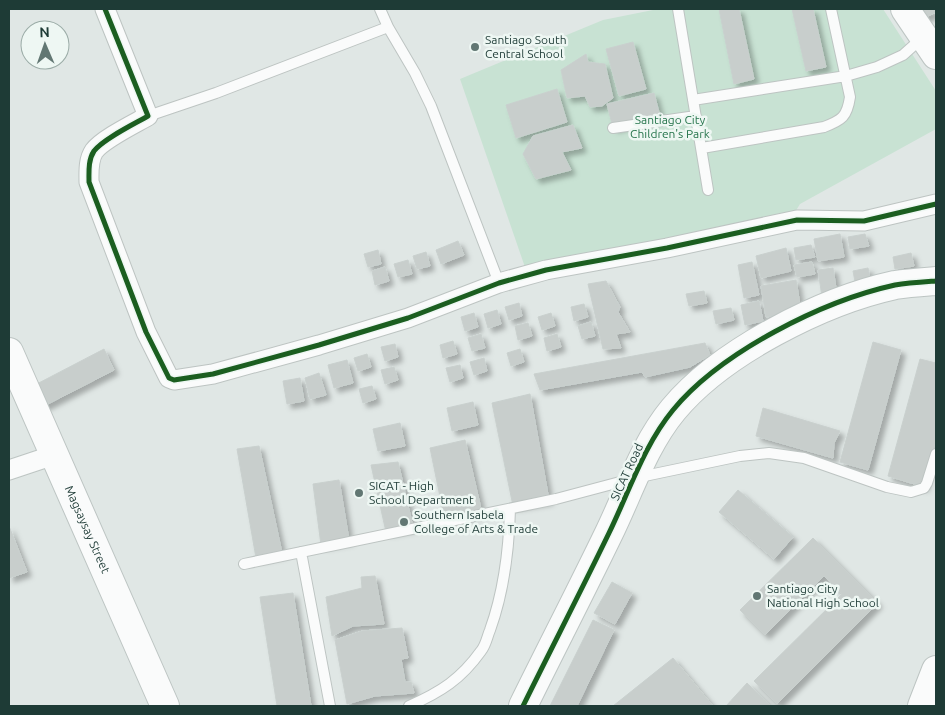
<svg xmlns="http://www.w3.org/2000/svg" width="945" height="715" viewBox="0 0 945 715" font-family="Ubuntu,sans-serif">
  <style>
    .green { fill: #c8e2d3 }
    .building { fill: #c8cecc; stroke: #c9d0ce; filter: url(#shadow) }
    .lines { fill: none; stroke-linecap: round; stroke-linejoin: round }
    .lane-casing { stroke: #bdc4c2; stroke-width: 12 }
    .street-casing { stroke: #bdc4c2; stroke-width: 21 }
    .secondary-casing { stroke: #bdc5c3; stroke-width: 30 }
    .lane { stroke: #fafbfb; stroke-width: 10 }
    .street { stroke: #fafbfb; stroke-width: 19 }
    .secondary { stroke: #fafbfb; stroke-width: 28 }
    .cycleway-casing { stroke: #eef7f3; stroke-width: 8 }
    .cycleway { stroke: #1b5e20; stroke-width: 5 }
    .poi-dot { fill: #627773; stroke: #eef7f3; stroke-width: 2 }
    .labels { text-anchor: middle; stroke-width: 5; stroke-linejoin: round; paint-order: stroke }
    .poi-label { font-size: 12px; fill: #1e3b36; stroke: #eef7f3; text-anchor: start }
    .park-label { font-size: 12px; fill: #26744c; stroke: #eef7f3 }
    .street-label { font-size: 12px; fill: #1e3b36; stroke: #eef7f3 }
  </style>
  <defs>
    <filter id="shadow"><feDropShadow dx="4.5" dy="4.5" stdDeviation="2.5" flood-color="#0004"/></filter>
  </defs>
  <rect width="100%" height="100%" fill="#e0e7e5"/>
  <path class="green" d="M658,9H883L936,91V129L800,204L792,217L527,273L460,79L603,20Z"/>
  <path class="building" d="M719,9H739L754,79L734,84Z
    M792,9H813L826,67L806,71Z
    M920,9H936V12L924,18Z
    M633,42L646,89L619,96L606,49Z
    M586,54L588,62L605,64L613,98L602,106L590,107L585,96L567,98L561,70Z
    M557,89L567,122L516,138L506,105Z
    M654,93L660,116L613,128L607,104Z
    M573,125L582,148L562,152L571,170L536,179L523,154L533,136Z
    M840,234L844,257L818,261L814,239Z
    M865,234L869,246L850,249L848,237Z
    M458,241L464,255L441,264L436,250Z
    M811,245L815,257L796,260L794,248Z
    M786,248L791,271L761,278L756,256Z
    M378,250L381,264L368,267L364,254Z
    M426,252L430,266L417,269L413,256Z
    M911,253L914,266L895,269L893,257Z
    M408,260L412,274L398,277L394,264Z
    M752,262L759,295L744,298L738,265Z
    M812,262L815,274L797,277L794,265Z
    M385,267L389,281L375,285L372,271Z
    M833,268L837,295L822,297L818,270Z
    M868,268L871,283L856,287L853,271Z
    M796,280L801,311L766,317L761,286Z
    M606,281L620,307L618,312L630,332L616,334L621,348L603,349L588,284Z
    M704,291L707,303L689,306L686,294Z
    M759,301L763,321L745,325L741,305Z
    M519,303L522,316L509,320L505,307Z
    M584,304L588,317L574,321L571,307Z
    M731,308L734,320L716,324L713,311Z
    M497,310L501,324L488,328L484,314Z
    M474,313L478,327L465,331L461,317Z
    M551,313L555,326L542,330L538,317Z
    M591,322L595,336L582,339L578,326Z
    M528,323L532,336L518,340L515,326Z
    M481,334L485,348L472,351L468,338Z
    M557,334L561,347L547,351L544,338Z
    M453,341L457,354L443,358L440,345Z
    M873,342L901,350L868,470L840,462Z
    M705,343L710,355L690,367L645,377L642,372L540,390L534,374Z
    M395,344L398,357L385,361L381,347Z
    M104,349L114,370L42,407L31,387Z
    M520,349L524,362L511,366L507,353Z
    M367,354L371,367L358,371L354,358Z
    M484,358L487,371L474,375L470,362Z
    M920,359L936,363V440L924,487L888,476Z
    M347,360L353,383L334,388L328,365Z
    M460,365L463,378L450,382L446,368Z
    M394,367L398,380L385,384L381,370Z
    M319,373L326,395L310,399L305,378Z
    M300,378L304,401L287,404L283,381Z
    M372,386L376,399L363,403L359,389Z
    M530,394L549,500L513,506L492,403Z
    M473,402L478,425L452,431L447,408Z
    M763,408L840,431L834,443L833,458L756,436Z
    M400,423L405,446L378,451L373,429Z
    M465,440L482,513L445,521L430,448Z
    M259,446L282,553L256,558L237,449Z
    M398,462L413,527L386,532L371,465Z
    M339,480L349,540L321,545L313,484Z
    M738,490L793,537L774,559L719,512Z
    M9,526L27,572L9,578Z
    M813,538L878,603L777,704L754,681L842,594L824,576L765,635L740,610Z
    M375,576L384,624L353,626L332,636L326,597L362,588L361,577Z
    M612,582L632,593L615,624L594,613Z
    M293,593L311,706H277L260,597Z
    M593,620L614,630L577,706H550Z
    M402,628L408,658L401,659L405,682H411L414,693L375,696L347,704L335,640L362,631Z
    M673,658L713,706H613Z
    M747,683L771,706H726Z"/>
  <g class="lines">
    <g class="lane-casing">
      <path id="lane" d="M380,9L388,27
        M678,9L708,190
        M693,100L846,76L877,67L903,55L922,38
        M148,116L216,93L388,27L415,73L431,106L499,283
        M613,128L696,116
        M702,148L824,127C842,120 847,117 850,97L831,9
        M301,552L330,706
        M244,564L556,499L635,478L740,456L769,453L804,458L887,487L911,492L924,488L927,483L936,454
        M409,706C441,692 461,679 481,651C486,645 487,637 490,630C504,591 509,550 510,509"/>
    </g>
    <g class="street-casing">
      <path id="street" d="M105,9L148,116C134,124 103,139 94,151C88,160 89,172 89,182L146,332L169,378L174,380L213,374L319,345L408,318L499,283L546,270L667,248L797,220L864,221L936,204
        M9,470L54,455"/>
    </g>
    <g class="secondary-casing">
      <g id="secondary">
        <path d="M905,9L936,55"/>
        <path id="s1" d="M9,352L165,706"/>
        <path d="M523,706C551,649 581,591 609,533C629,492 644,445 673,410C721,352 822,301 895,285C908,283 923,282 936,281"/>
        <path d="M922,706L936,670"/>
      </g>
    </g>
    <use href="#lane" class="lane"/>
    <use href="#street" class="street"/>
    <use href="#secondary" class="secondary"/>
    <g class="cycleway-casing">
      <path id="cycleway" d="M105,9L148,116C134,124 103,139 94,151C88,160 89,172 89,182L146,332L169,378L174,380L213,374L319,345L408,318L499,283L546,270L667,248L797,220L864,221L936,204
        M523,706C551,649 581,591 609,533C629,492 644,445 673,410C721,352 822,301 895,285C908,283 923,282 936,281"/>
    </g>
    <use href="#cycleway" class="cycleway"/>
  </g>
  <g class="poi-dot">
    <circle cx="475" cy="47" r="5"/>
    <circle cx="359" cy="493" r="5"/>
    <circle cx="404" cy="522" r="5"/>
    <circle cx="757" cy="596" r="5"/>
  </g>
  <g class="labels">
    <g class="poi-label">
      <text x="485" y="44">Santiago South<tspan x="485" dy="14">Central School</tspan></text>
      <text x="369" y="490">SICAT - High<tspan x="369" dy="14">School Department</tspan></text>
      <text x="414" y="519">Southern Isabela<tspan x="414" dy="14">College of Arts &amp; Trade</tspan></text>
      <text x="767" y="593">Santiago City<tspan x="767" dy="14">National High School</tspan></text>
    </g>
    <g class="park-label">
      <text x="670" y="124">Santiago City<tspan x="670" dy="14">Children's Park</tspan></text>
    </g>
    <g class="street-label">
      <text transform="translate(627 472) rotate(-65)" y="4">SICAT Road</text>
      <text dy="4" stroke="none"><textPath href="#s1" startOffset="194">Magsaysay Street</textPath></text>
    </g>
  </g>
  <rect width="945" height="715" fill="none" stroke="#1e3b36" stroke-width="20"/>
  <g transform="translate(45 45) rotate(358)"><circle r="24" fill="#eef7f3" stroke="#9baca7"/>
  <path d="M0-4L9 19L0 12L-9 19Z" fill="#627773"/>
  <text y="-8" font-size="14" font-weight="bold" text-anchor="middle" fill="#1e3b36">N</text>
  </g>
</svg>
